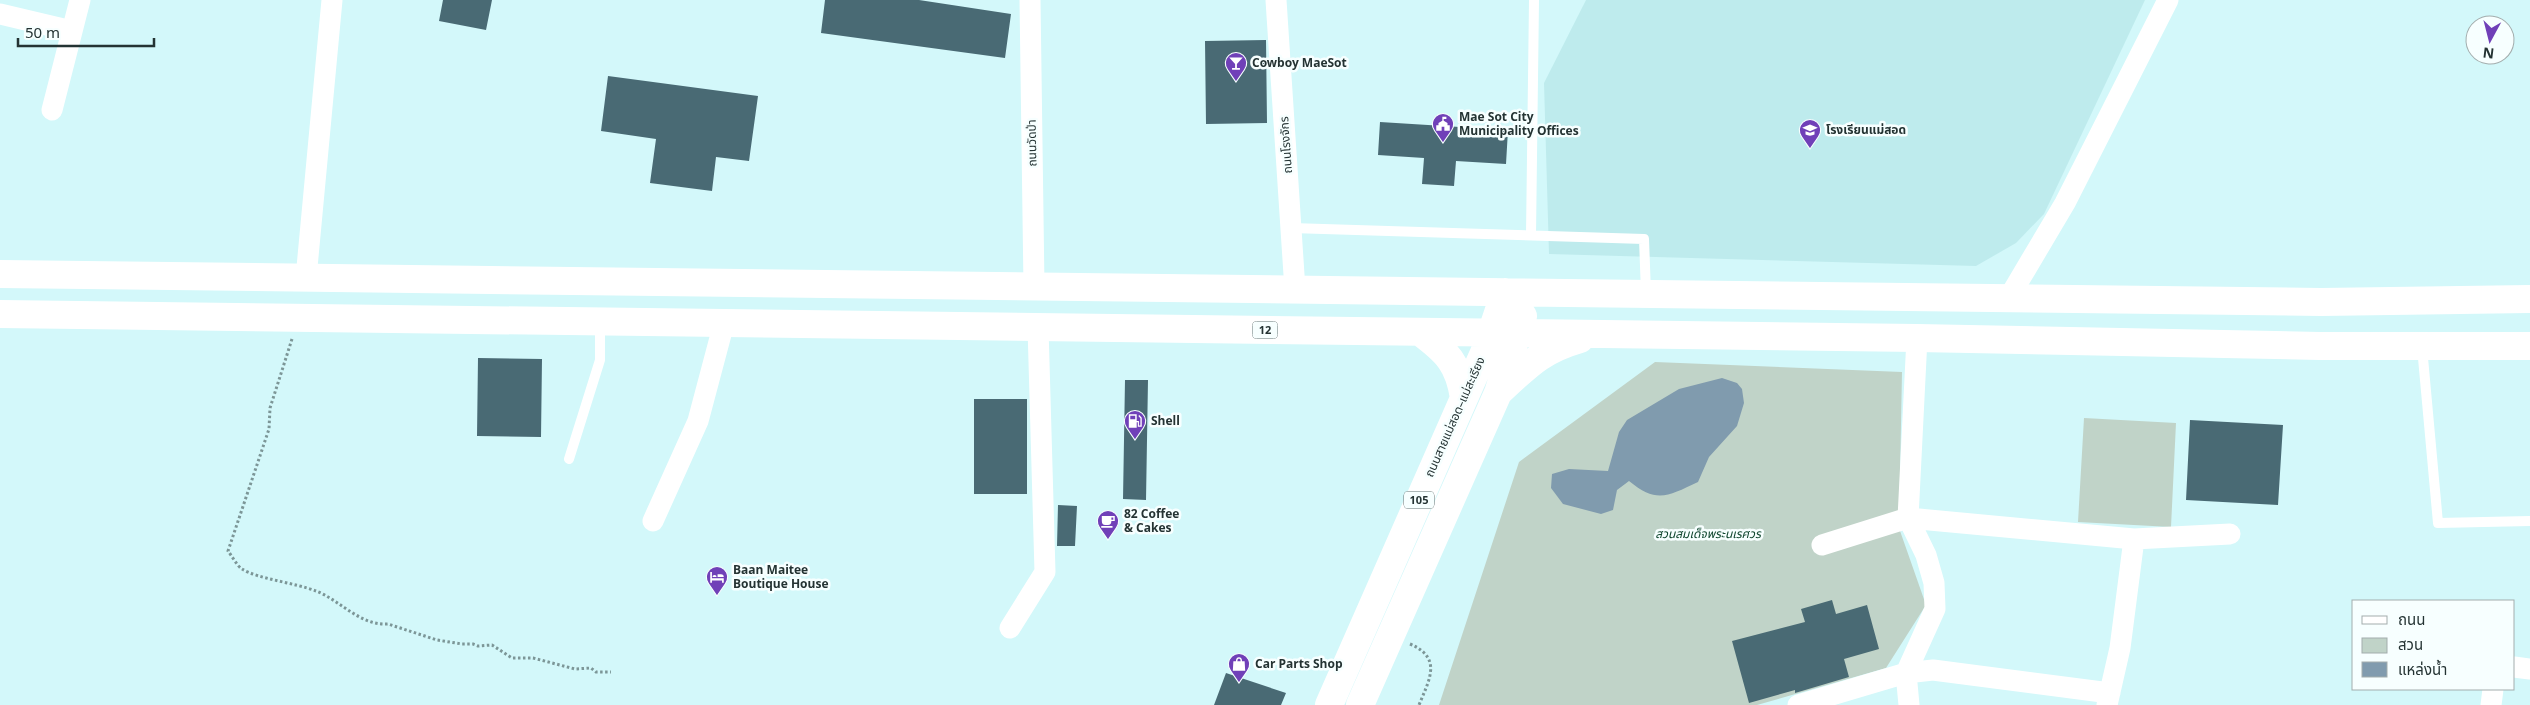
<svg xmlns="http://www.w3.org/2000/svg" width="2530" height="705" viewBox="0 0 2530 705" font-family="Georgia,'Noto Sans Thai',serif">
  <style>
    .built { fill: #beebed }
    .green { fill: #c0d3c8 }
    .water { fill: #809bae }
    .building { fill: #496a74 }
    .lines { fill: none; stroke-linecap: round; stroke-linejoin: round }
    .path { stroke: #7c9697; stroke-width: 3; stroke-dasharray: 2.5 2.5; stroke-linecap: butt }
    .service { stroke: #fff; stroke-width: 10 }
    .minor { stroke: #fff; stroke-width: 21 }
    .primary { stroke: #fff; stroke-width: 28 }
    .labels { text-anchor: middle; stroke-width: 5; stroke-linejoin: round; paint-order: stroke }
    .shield { fill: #f7ffff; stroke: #637070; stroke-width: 1 }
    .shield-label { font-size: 11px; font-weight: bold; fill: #243333 }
    .poi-label { font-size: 12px; font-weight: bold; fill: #243333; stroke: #f7ffff; text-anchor: start }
    .street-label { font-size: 12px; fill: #243333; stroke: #f7ffff }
    .park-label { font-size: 12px; font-style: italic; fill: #0e462e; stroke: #f7ffff }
  </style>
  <rect width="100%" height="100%" fill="#d3f8fa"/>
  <path class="built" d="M1586,0H2145L2044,214L2016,243L1976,266L1549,254L1544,83Z"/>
  <path class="green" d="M1655,362L1902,372L1899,528L1926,605L1886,668L1757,705H1439L1519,462Z
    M2084,418L2176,423L2171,527L2078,522Z"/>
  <path class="water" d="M1722,378L1737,383L1742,389L1744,403L1737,426L1709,457L1698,482C1668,496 1657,504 1629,481L1617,490L1613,510L1601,514L1563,504L1551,488L1552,474L1569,469L1608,471L1619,432L1627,420L1679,389Z"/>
  <path class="building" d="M443,0H492L486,30L439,21Z
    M825,0H919L1011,14L1005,58L821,33Z
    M1266,40L1267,123L1206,124L1205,41Z
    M608,76L758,96L749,161L716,157L712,191L650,183L656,139L601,131Z
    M1380,122L1508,130L1506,164L1456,161L1454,186L1422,184L1424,158L1378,155Z
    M478,358L542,359L541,437L477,436Z
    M1125,380H1148L1146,500L1123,499Z
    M974,399H1027V494H974Z
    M2190,420L2283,425L2278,505L2186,500Z
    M1058,505L1077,506L1075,546H1057Z
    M1832,600L1836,614L1867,605L1879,649L1844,659L1849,677L1795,693V690L1749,703L1732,641L1805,622L1801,609Z
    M1226,673L1286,693L1281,705H1214Z"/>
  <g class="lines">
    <path class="path" d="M292,339L270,408L269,429L228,551C232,556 237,566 242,569C258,579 296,583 316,591C340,600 360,626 388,624L437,640L462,644H473L478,646L492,645L512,658H533L575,669L591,668L596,672H611
      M1410,644C1443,658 1429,680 1419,705"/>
    <path class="service" d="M1291,228L1644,239L1646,293
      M1531,235L1534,0
      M2422,347L2438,523L2530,521
      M569,459L600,360V322"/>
    <path class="minor" d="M1030,0L1034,287
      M1276,0L1295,290
      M0,14L72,31
      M52,110L80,0
      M306,278L332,0
      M2008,299L2065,203L2168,0
      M1917,338L1908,518L2134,539L2230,534
      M653,521L698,421L724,323
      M1822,545L1908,518L1926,555L1934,583L1935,609L1906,673L1909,705
      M1010,628L1045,572L1038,327
      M2514,667L2530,669
      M1798,705L1906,673L1933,670L2110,693
      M2107,705L2120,648L2134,539
      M2491,705L2493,689"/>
    <path class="primary" d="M0,274L2321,302L2530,299
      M0,314L1917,338L2320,346H2530
      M1420,332C1447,352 1459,364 1464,398
      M1500,391C1529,364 1542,350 1580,339
      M1329,705L1487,346L1505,292
      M1360,705L1498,393L1523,316"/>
  </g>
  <defs>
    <g id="bar-pin" transform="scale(1.125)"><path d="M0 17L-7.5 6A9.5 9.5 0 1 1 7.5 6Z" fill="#7040b8" stroke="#f7ffff"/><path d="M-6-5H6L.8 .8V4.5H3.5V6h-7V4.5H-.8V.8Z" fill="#fff"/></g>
    <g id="civic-pin" transform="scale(1.125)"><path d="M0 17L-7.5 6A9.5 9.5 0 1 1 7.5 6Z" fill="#7040b8" stroke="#f7ffff"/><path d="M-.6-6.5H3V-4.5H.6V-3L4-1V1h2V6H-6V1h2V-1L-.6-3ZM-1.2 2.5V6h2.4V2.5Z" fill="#fff"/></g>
    <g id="school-pin" transform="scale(1.125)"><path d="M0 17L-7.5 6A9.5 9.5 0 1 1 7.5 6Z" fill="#7040b8" stroke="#f7ffff"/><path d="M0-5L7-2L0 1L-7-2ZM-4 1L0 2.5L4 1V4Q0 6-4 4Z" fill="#fff"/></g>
    <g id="fuel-pin" transform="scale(1.125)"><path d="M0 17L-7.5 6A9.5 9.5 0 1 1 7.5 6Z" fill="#7040b8" stroke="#f7ffff"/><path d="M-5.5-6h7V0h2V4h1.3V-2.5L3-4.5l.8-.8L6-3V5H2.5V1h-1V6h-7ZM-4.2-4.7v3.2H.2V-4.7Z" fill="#fff"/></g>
    <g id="cafe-pin" transform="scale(1.125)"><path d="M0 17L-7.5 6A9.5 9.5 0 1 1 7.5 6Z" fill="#7040b8" stroke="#f7ffff"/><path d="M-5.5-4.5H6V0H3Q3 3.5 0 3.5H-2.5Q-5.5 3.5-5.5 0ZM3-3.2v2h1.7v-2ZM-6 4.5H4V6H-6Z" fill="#fff"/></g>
    <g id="hotel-pin" transform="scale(1.125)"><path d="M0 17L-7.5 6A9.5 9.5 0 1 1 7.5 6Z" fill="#7040b8" stroke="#f7ffff"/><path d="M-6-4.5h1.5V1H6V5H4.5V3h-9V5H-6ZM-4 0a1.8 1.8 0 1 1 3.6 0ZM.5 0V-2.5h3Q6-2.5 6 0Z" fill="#fff"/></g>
    <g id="shop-pin" transform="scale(1.125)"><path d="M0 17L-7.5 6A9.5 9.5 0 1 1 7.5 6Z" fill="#7040b8" stroke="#f7ffff"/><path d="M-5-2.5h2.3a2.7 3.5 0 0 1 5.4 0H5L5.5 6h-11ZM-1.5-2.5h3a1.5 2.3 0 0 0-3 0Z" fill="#fff"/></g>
  </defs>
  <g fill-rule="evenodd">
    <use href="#bar-pin" x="1236" y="63"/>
    <use href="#civic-pin" x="1443" y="124"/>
    <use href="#school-pin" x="1810" y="130"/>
    <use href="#fuel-pin" x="1135" y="421"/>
    <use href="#cafe-pin" x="1108" y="521"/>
    <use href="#hotel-pin" x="717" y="577"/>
    <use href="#shop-pin" x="1239" y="664"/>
  </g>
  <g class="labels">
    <g class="shield">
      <rect x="1252.5" y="321.5" width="25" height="17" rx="4"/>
      <rect x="1404" y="491.5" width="30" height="17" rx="4"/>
    </g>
    <g class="shield-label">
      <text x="1265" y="334">12</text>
      <text x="1419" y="504">105</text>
    </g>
    <g class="poi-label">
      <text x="1252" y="67">Cowboy MaeSot</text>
      <text x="1459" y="121">Mae Sot City<tspan x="1459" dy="14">Municipality Offices</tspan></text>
      <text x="1826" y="134">โรงเรียนแม่สอด</text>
      <text x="1151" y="425">Shell</text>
      <text x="1124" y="518">82 Coffee<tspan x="1124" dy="14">&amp; Cakes</tspan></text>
      <text x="733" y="574">Baan Maitee<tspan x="733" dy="14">Boutique House</tspan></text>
      <text x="1255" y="668">Car Parts Shop</text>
    </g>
    <g class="street-label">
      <text transform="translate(1032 143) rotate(-91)" y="4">ถนนวัดป่า</text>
      <text transform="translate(1286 145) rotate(-94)" y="4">ถนนโรงจักร</text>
      <text transform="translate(1455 417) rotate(-66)" y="4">ถนนสายแม่สอด–แม่สะเรียง</text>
    </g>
    <g class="park-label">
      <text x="1708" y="538">สวนสมเด็จพระนเรศวร</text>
    </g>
  </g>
  <rect x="2352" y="600" width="162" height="90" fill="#f7ffff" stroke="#a3adad"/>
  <rect x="2362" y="616" width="25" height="8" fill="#ffffff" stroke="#a3adad"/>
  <text x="2398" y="625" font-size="15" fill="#243333">ถนน</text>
  <rect x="2362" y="638" width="25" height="15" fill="#c0d3c8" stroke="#a3adad"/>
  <text x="2398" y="650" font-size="15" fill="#243333">สวน</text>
  <rect x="2362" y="662" width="25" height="15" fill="#809bae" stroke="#a3adad"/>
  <text x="2398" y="675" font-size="15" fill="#243333">แหล่งน้ำ</text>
  <g transform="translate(2490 40) rotate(187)"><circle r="24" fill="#f7ffff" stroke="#a3adad"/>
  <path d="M0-4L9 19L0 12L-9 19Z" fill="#7040b8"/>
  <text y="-8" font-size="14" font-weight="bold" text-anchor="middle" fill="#243333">N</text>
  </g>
  <path d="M18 38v8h136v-8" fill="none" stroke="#243333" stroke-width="2.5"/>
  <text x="25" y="38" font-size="15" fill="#243333" stroke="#f7ffff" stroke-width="4" paint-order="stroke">50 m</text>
</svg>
